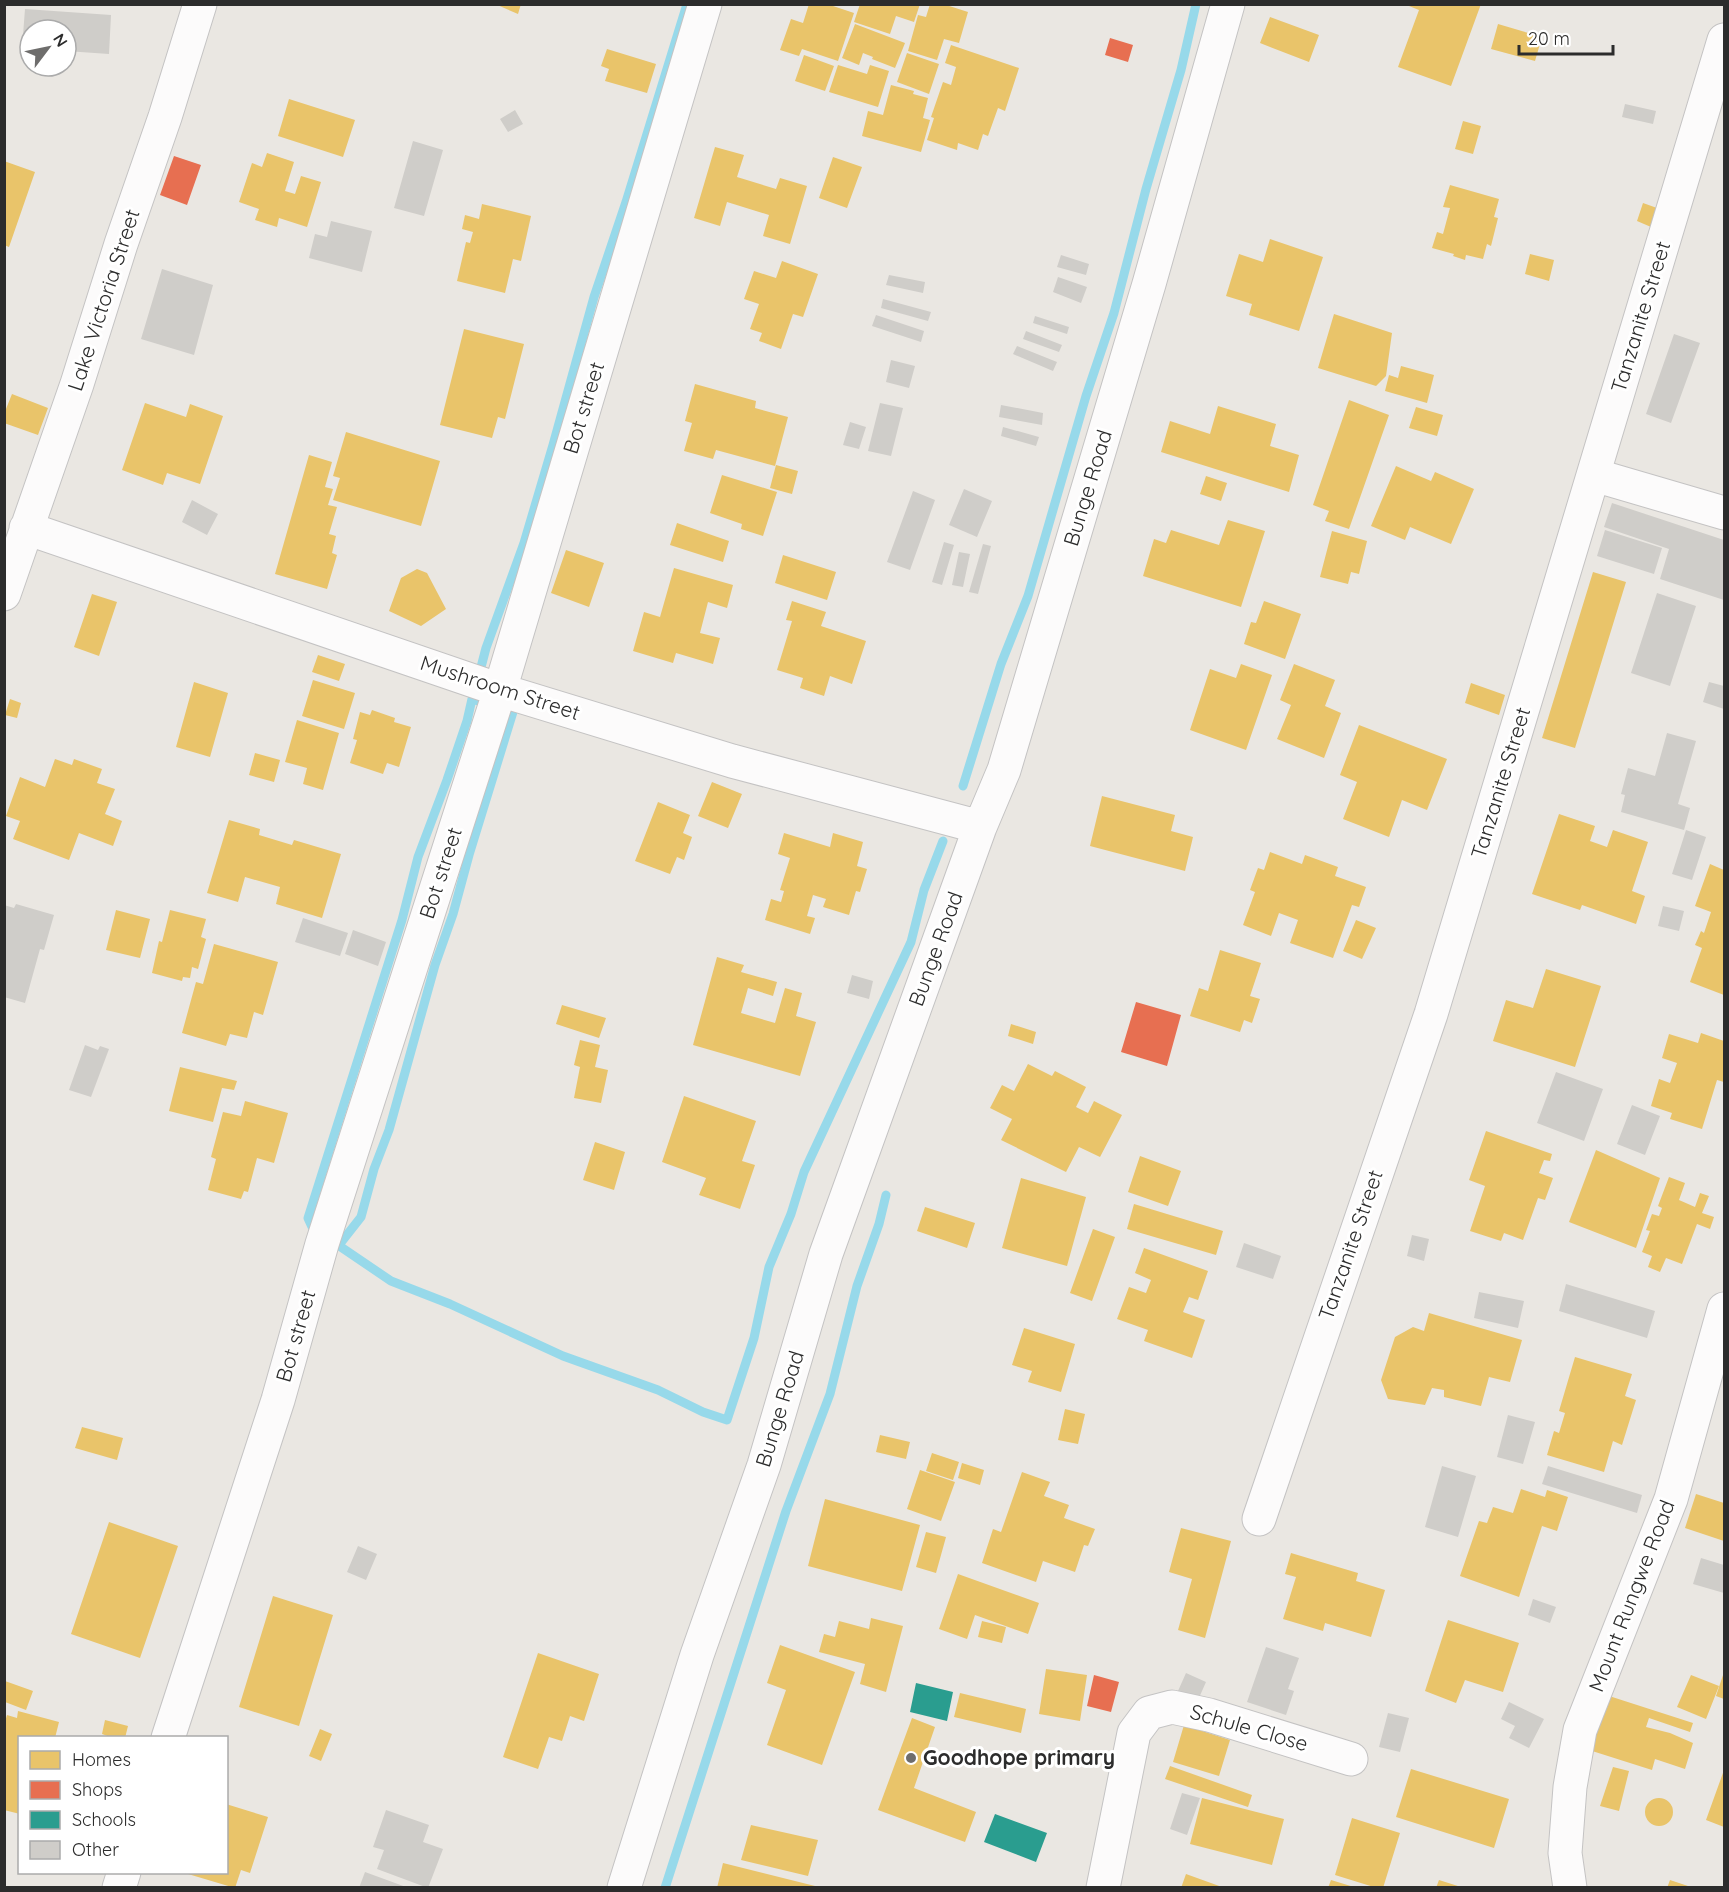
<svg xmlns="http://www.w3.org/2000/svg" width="1729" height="1892" viewBox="0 0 1729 1892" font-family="Quicksand,sans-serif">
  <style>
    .homes { fill: #e9c46a }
    .shops { fill: #e76f51 }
    .schools { fill: #2a9d8f }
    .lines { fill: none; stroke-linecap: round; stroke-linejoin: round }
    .stream { stroke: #97d9ea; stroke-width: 9 }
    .building { fill: #cfcdc9 }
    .street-casing { stroke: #c4c3c3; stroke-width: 35 }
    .street { stroke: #fcfbfb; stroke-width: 33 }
    .poi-dot { fill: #6e6d6c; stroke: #fff; stroke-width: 2 }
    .labels { text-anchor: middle; stroke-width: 6; stroke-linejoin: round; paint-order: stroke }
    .street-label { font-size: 21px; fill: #2c2c2c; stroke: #fff }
    .poi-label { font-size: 21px; font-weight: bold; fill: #2c2c2c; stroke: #fff; text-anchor: start }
  </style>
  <rect width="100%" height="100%" fill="#eae7e2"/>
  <path class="homes" d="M495,4H521L518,14Z
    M809,4H827L854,13L838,61L802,49L799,56L780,50L791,19L803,23Z
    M860,4H920L914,22L896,16L890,34L854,22Z
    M930,4H943L968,12L959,43L944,39L937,60L908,51L918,15L926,17Z
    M1404,4H1481L1451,86L1398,67L1419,10Z
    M1270,17L1319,35L1309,62L1260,43Z
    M855,24L905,43L895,68L872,59L873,57L863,53L859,65L842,58Z
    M1498,24L1542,37L1535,61L1491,49Z
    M951,45L1019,68L1005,111L998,108L988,136L983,134L978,150L958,143L957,150L927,140L934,118L931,117L943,82L951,85L956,67L945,63Z
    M607,49L656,64L647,93L605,81L609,69L601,66Z
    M907,53L939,64L929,94L897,82Z
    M804,55L834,66L825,91L795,81Z
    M838,65L867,74L870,65L889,71L878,107L829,92Z
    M891,85L914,91L913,94L928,98L923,118L930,120L921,152L862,136L868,111L883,115Z
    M289,99L355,120L343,157L278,136Z
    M1463,121L1481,126L1473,154L1455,149Z
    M715,147L744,155L737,177L776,189L780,178L807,186L790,244L763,236L769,215L727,202L720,226L694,218Z
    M267,153L294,162L285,191L295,194L301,176L321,182L307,227L279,218L277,227L255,220L259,209L239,202L252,163L262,167Z
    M833,157L862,167L847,208L819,198Z
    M4,161L35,172L9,247L4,245Z
    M1450,185L1499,199L1494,217L1498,218L1491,246L1487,244L1483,259L1466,255L1465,260L1453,256L1454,254L1432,248L1437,232L1443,234L1450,208L1443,207Z
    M1643,203L1657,208L1651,227L1637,221Z
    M482,204L531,216L521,261L513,259L505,293L457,281L466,242L470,243L473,232L462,229L465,215L479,219Z
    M1270,239L1323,257L1299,331L1249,315L1252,304L1226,296L1239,254L1263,262Z
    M1530,254L1554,260L1549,281L1525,274Z
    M782,261L818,274L803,317L793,314L781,349L759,341L762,333L750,329L759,304L744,299L754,271L776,278Z
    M1334,314L1392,333L1386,376L1376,386L1318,368Z
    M464,329L524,344L505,419L498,417L492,438L440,425Z
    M1401,366L1434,375L1427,403L1385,391L1389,375L1398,378Z
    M695,384L756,401L755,408L788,417L775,466L716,450L713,459L684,451L692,423L685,421Z
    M12,394L48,408L38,435L4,423V414Z
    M1349,400L1389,415L1349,529L1325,521L1329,511L1313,505Z
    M145,403L186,417L190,404L223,416L200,484L167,473L163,485L122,470Z
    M1218,406L1276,424L1270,446L1299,455L1289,492L1161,452L1170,421L1210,434Z
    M1416,407L1443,415L1437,436L1409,428Z
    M346,432L440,461L421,526L333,500L340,478L333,476Z
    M309,455L332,462L325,487L333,489L328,505L337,507L329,534L336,536L332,553L337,555L327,589L275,574Z
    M776,465L798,471L792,494L770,488Z
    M1396,466L1431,481L1435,472L1474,489L1451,544L1410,527L1405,540L1371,526Z
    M722,475L777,492L763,536L741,529L742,524L710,513Z
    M1206,476L1227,483L1221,501L1200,494Z
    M1228,520L1265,531L1241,607L1143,576L1154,539L1166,543L1171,530L1219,545Z
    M677,523L729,541L723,562L670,545Z
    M1332,531L1367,541L1359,574L1351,572L1348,584L1320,577Z
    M566,550L604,563L589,607L551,593Z
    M783,555L836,572L827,600L775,583Z
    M674,568L733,585L727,608L708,602L700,633L720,638L713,664L676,653L673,663L633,651L644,612L660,617Z
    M417,569L427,573L446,609L421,626L389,611L401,578Z
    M1593,572L1626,582L1575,748L1542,738Z
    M92,594L117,602L99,656L74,647Z
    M792,601L826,612L821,626L866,641L852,684L830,676L824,696L800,688L803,678L777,670L792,621L786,620Z
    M1264,601L1301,614L1285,659L1244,644L1251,622L1256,623Z
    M318,655L345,664L339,681L312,672Z
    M1241,664L1272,675L1246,750L1190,730L1210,669L1236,678Z
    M1294,664L1335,680L1325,706L1341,713L1324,758L1277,739L1291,705L1280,700Z
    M313,680L355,693L344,729L302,716Z
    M194,682L228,693L210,757L176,747Z
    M1471,683L1505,695L1499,715L1465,703Z
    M10,699L21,703L17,718L5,715Z
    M372,710L395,718L394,722L411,727L399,767L387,763L383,774L350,763L357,740L353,739L360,712L370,715Z
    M297,720L339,733L323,790L303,784L307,768L285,762Z
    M1359,725L1447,759L1427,810L1402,800L1389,837L1343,819L1357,782L1340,775Z
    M255,753L280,760L274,782L249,775Z
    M55,759L72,765L74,759L102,769L97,783L115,789L105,814L122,821L113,846L79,833L69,860L13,839L20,821L6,816L20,777L45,787Z
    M712,782L742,794L728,828L698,816Z
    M1102,796L1175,815L1171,831L1193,837L1185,871L1090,846Z
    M658,802L690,815L683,833L692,837L684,860L677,857L670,874L635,861Z
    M1559,814L1595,826L1590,841L1607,847L1613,830L1648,842L1632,891L1645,896L1636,924L1582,905L1580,910L1532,894Z
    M229,820L260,829L259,835L292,845L294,840L341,854L322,918L276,904L280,887L245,877L238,902L207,893Z
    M784,833L830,847L833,833L863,842L857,866L867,869L860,892L856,891L849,915L823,907L826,899L813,895L807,916L815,918L810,934L765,920L771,899L781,902L784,891L780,890L790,858L778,854Z
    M1270,852L1302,864L1305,855L1338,867L1335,876L1366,887L1359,907L1352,905L1333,958L1290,943L1298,920L1279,913L1271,936L1243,925L1255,892L1250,890L1258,868L1264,870Z
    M1710,864L1724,870V995L1690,982L1702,948L1695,945L1701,931L1704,933L1711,912L1695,906Z
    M116,910L150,919L140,958L106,950Z
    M170,910L206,919L201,937L206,939L198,969L192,967L190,978L183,977L182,981L152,973L159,941L162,942Z
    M1356,920L1376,928L1362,959L1343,951Z
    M214,944L278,962L263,1015L254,1012L247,1038L230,1034L226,1046L182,1033L196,982L203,984Z
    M1220,950L1261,963L1250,996L1260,999L1252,1023L1244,1020L1240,1032L1190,1016L1199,988L1208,991Z
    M717,957L744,965L741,972L777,982L773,996L748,988L741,1013L775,1023L785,988L802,993L796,1016L816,1022L800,1076L693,1045Z
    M1546,969L1601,986L1575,1067L1493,1041L1506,1000L1533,1008Z
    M562,1005L606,1018L599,1038L556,1024Z
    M1011,1024L1036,1032L1033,1044L1008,1036Z
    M1701,1033L1724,1041V1082L1717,1080L1702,1129L1670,1119L1672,1113L1651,1106L1659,1079L1670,1083L1677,1063L1662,1058L1669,1034L1698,1043Z
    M580,1040L600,1045L595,1067L608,1070L601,1103L574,1098L580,1067L574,1065Z
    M1028,1064L1052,1076L1055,1071L1086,1087L1076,1107L1088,1113L1094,1101L1122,1115L1100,1157L1079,1147L1066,1172L1001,1140L1012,1119L990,1108L1002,1085L1014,1091Z
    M180,1067L237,1081L234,1090L222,1088L213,1122L169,1111Z
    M684,1096L756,1121L742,1161L755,1165L740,1209L699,1195L706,1178L662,1162Z
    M245,1101L288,1113L274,1163L257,1158L248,1192L244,1191L241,1199L208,1190L216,1159L211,1157L223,1112L241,1116Z
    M1486,1131L1552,1154L1550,1161L1544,1160L1539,1173L1553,1178L1545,1200L1538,1198L1523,1240L1504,1233L1501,1241L1470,1231L1485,1186L1469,1180Z
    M595,1142L625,1152L614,1190L583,1180Z
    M1596,1150L1660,1178L1636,1248L1569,1222Z
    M1140,1156L1181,1171L1168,1206L1128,1192Z
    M1669,1177L1685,1183L1679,1200L1695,1207L1700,1193L1709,1196L1702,1213L1714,1217L1710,1229L1697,1224L1682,1264L1666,1258L1660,1272L1648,1267L1652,1256L1642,1252L1650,1231L1646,1230L1652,1214L1659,1216L1662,1208L1658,1206Z
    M1021,1178L1086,1197L1067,1266L1002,1248Z
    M1134,1204L1223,1231L1216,1255L1127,1229Z
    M925,1207L975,1223L967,1248L917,1231Z
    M1093,1229L1115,1237L1092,1301L1070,1293Z
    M1144,1248L1208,1271L1198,1300L1189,1297L1183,1312L1205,1320L1192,1358L1144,1341L1148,1330L1117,1319L1129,1287L1146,1293L1151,1280L1135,1273Z
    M1429,1313L1522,1340L1510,1382L1489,1377L1481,1406L1444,1397V1390L1432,1388L1425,1405L1388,1399L1381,1380L1395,1337L1413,1327L1424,1331Z
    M1024,1328L1075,1344L1061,1392L1028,1382L1032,1371L1012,1365Z
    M1575,1357L1632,1374L1625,1396L1636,1400L1622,1445L1613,1441L1604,1472L1547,1455L1554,1431L1559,1433L1565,1413L1559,1411Z
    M1065,1409L1085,1414L1078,1444L1058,1440Z
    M82,1427L123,1438L117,1460L75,1448Z
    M880,1435L910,1442L906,1459L876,1452Z
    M932,1453L959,1462L953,1480L926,1471Z
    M962,1463L984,1470L980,1485L958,1478Z
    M920,1470L955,1482L941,1521L907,1509Z
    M1022,1472L1050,1482L1044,1496L1069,1505L1064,1518L1095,1529L1088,1546L1084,1545L1075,1572L1043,1561L1036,1582L982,1563L993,1529L1001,1532Z
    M1521,1489L1545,1497L1547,1490L1568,1497L1557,1531L1542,1526L1519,1597L1460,1576L1479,1521L1487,1523L1493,1507L1513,1513Z
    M1696,1494L1724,1503V1541L1685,1528Z
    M825,1499L920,1525L902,1591L808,1566Z
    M109,1522L178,1546L140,1658L71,1634Z
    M1181,1528L1231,1541L1205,1638L1178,1630L1192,1579L1169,1572Z
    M926,1532L946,1537L936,1573L916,1567Z
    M1291,1553L1358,1573L1356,1581L1385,1590L1371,1637L1325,1623L1323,1631L1283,1619L1296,1577L1285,1574Z
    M958,1574L1039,1603L1028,1634L975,1615L967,1639L939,1629Z
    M273,1596L333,1615L299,1726L239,1707Z
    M871,1618L903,1626L886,1692L860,1684L865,1664L819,1652L824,1634L835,1637L839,1621L869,1629Z
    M1448,1620L1519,1643L1503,1692L1465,1680L1456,1703L1425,1691Z
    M982,1621L1006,1627L1002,1643L978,1637Z
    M780,1645L855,1672L822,1765L767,1745L786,1690L767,1683Z
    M538,1653L599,1674L584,1721L570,1716L562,1741L549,1737L538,1769L503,1757Z
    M1046,1669L1087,1675L1080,1721L1039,1714Z
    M1724,1672V1699L1716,1696Z
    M1691,1675L1719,1686L1706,1719L1677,1707Z
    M5,1681L33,1691L26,1710L5,1702Z
    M960,1693L1026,1709L1021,1733L954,1717Z
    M1606,1695L1693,1723L1690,1732L1649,1718L1646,1727L1670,1733L1693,1743L1685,1769L1655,1759L1652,1770L1589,1750Z
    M18,1711L59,1722L55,1738H20V1814L4,1810V1725L7,1715L17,1718Z
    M912,1718L935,1727L914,1788L976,1812L965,1842L878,1810Z
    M105,1720L128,1726L125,1738H113L102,1734Z
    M1184,1725L1230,1740L1219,1776L1173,1762Z
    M320,1729L332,1734L321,1761L309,1756Z
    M1170,1766L1252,1795L1248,1807L1165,1779Z
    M1613,1767L1629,1771L1619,1811L1600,1806Z
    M1411,1769L1509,1799L1494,1848L1396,1817Z
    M1724,1770V1827L1706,1820Z
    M1202,1798L1284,1819L1272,1865L1190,1844Z
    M1645 1812a14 14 0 1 1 28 0a14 14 0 1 1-28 0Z
    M226,1804L268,1817L250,1873L241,1870L235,1888L188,1874L189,1872H226Z
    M1352,1818L1400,1833L1383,1888H1377L1335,1875Z
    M751,1825L818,1840L808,1876L741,1860Z
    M723,1863L819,1887V1888H717Z
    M1186,1874L1222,1887V1888H1181Z
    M1331,1880L1354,1887V1888H1328Z
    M1439,1880L1461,1887V1888H1436Z
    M1670,1880L1691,1887V1888H1667Z"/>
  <path class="shops" d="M1110,38L1133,45L1128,62L1105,55Z
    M174,156L201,165L187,205L160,195Z
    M1136,1002L1181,1015L1167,1066L1121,1052Z
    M1094,1675L1119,1682L1111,1712L1087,1706Z"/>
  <path class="schools" d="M916,1683L953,1692L947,1721L910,1712Z
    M995,1814L1047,1833L1036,1862L984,1842Z"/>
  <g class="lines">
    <path class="stream" d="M480,671L486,648L524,543L553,445L594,297L626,202L687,4
      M963,786L1001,664L1028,596L1086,396L1114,313L1146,189L1181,70L1196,4
      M314,1231L308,1218L402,920L418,857L447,780L467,721L472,699L513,712L469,855L453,914L435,965L389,1130L374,1169L361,1217L339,1245
      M335,1243L391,1281L450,1304L563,1356L658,1390L703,1412L727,1420L754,1338L769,1267L791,1214L804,1172L911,942L924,890L943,841
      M665,1888L786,1511L830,1394L857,1286L879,1224L886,1195"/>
  </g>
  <path class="building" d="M25,9L111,15L109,54L66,51V30H30V49L22,48Z
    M1625,104L1656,111L1653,124L1622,117Z
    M515,110L523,124L508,132L500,119Z
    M413,141L443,150L424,216L394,208Z
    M331,221L372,231L362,272L309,258L315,234L327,237Z
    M1061,255L1089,264L1086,275L1057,267Z
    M162,269L213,285L194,355L141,339Z
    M889,275L925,282L923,293L886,285Z
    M1058,277L1087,287L1081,303L1053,292Z
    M883,299L931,312L928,321L881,308Z
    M876,315L924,331L921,342L872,326Z
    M1035,316L1069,327L1067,334L1033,323Z
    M1026,331L1062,345L1059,352L1023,339Z
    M1674,334L1700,343L1671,423L1646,414Z
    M1017,346L1057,362L1053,371L1013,354Z
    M891,360L915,366L909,388L886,382Z
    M880,403L903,408L891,456L868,451Z
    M1001,405L1043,413L1042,425L999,417Z
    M850,422L866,427L859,449L843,445Z
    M1003,427L1039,437L1036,446L1001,436Z
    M964,489L992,501L977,537L949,525Z
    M913,491L935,500L910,570L887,562Z
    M192,500L218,514L207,535L182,522Z
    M1612,503L1724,540V600L1660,579L1669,549L1604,527Z
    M1605,530L1662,548L1654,574L1597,556Z
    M944,542L954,545L942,585L932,582Z
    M983,544L991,546L978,594L969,592Z
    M959,552L970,554L963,587L952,585Z
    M1657,593L1696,606L1670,686L1631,673Z
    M1709,682L1724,686V709L1703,702Z
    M1667,733L1696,741L1678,804L1690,808L1684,830L1621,812L1625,795L1621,794L1628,768L1655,776Z
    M1686,830L1706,837L1692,880L1672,874Z
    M16,904L54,915L44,950L40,949L25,1003L4,997V905L14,908Z
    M1663,906L1684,911L1679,931L1658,926Z
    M303,918L348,933L340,956L295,942Z
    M353,930L386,942L378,966L345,954Z
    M852,975L873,981L869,999L847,993Z
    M85,1045L98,1050L100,1046L109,1049L91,1097L69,1090Z
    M1556,1072L1603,1089L1584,1141L1537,1123Z
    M1632,1105L1660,1116L1645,1155L1617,1144Z
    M1412,1235L1429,1239L1424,1261L1407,1256Z
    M1244,1243L1281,1256L1273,1279L1236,1267Z
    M1566,1284L1655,1311L1647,1338L1559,1311Z
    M1479,1292L1524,1301L1518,1328L1474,1318Z
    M1508,1415L1535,1422L1523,1464L1497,1457Z
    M1442,1466L1476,1476L1458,1537L1425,1527Z
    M1548,1466L1642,1495L1637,1513L1542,1484Z
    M358,1546L377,1554L366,1580L347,1572Z
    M1701,1558L1724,1565V1593L1693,1584Z
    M1533,1599L1556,1607L1550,1623L1528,1615Z
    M1266,1647L1299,1658L1288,1689L1294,1691L1286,1715L1247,1702Z
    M1186,1673L1206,1682L1198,1700L1178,1691Z
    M1509,1702L1544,1719L1529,1748L1509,1738L1515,1726L1501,1719Z
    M1388,1713L1409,1718L1400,1752L1379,1747Z
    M1182,1793L1200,1798L1187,1835L1170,1829Z
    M386,1810L429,1825L423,1842L443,1849L428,1888L377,1869L384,1850L373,1847Z
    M365,1872L406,1887V1888H359Z"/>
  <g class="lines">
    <g class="street-casing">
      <path id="street" d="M1594,475L1724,513
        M26,528L500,690L732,761L980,827
        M4,594L77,384L121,244L165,117L200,4
        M1259,1519L1431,1014L1724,40
        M168,1738L278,1400L322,1244L500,690L705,4
        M119,1888L124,1872
        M624,1888L697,1655L764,1465L826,1254L980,827L1004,770L1149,284L1228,4
        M1103,1888L1134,1733L1149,1713L1172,1707L1209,1715L1351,1759
        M1570,1888L1565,1853L1570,1787L1580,1730L1671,1499L1724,1309"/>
    </g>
    <use href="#street" class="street"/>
  </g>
  <circle class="poi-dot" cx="911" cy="1758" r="6"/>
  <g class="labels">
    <g class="street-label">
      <text transform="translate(104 300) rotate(-72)" y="7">Lake Victoria Street</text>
      <text transform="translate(1641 317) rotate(-73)" y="7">Tanzanite Street</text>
      <text transform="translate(584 408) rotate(-73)" y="7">Bot street</text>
      <text transform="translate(1088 488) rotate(-73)" y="7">Bunge Road</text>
      <text transform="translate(500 688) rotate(18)" y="7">Mushroom Street</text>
      <text transform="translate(1501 783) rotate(-73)" y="7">Tanzanite Street</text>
      <text transform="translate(441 873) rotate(-72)" y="7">Bot street</text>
      <text transform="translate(936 949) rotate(-70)" y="7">Bunge Road</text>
      <text transform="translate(1351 1245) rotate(-71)" y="7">Tanzanite Street</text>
      <text transform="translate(296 1336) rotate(-74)" y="7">Bot street</text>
      <text transform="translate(780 1409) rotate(-73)" y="7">Bunge Road</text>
      <text transform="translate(1632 1596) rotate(-69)" y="7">Mount Rungwe Road</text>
      <text transform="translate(1249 1728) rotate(16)" y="7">Schule Close</text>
    </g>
    <g class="poi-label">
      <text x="923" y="1765">Goodhope primary</text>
    </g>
  </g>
  <rect width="1729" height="1892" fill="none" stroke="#2c2c2c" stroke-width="12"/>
  <rect x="18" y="1736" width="210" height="138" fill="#ffffff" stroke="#ababab" stroke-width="1.5"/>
  <rect x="30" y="1751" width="30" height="18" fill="#e9c46a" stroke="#ababab" stroke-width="1.5"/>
  <text x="72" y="1766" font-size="18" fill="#2c2c2c">Homes</text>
  <rect x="30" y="1781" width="30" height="18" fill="#e76f51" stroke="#ababab" stroke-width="1.5"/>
  <text x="72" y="1796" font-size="18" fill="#2c2c2c">Shops</text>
  <rect x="30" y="1811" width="30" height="18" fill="#2a9d8f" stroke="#ababab" stroke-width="1.5"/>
  <text x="72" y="1826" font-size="18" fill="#2c2c2c">Schools</text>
  <rect x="30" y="1841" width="30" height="18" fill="#cfcdc9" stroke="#ababab" stroke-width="1.5"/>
  <text x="72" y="1856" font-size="18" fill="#2c2c2c">Other</text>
  <g transform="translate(48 48) rotate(58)"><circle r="28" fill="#ffffff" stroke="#ababab" stroke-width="1.5"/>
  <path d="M0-4.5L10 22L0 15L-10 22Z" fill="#6e6d6c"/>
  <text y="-9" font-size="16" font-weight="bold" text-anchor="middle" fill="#2c2c2c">N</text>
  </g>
  <path d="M1519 45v9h94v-9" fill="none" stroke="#2c2c2c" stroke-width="3"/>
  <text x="1528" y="45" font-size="18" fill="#2c2c2c" stroke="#ffffff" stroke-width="4.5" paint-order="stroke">20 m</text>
</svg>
